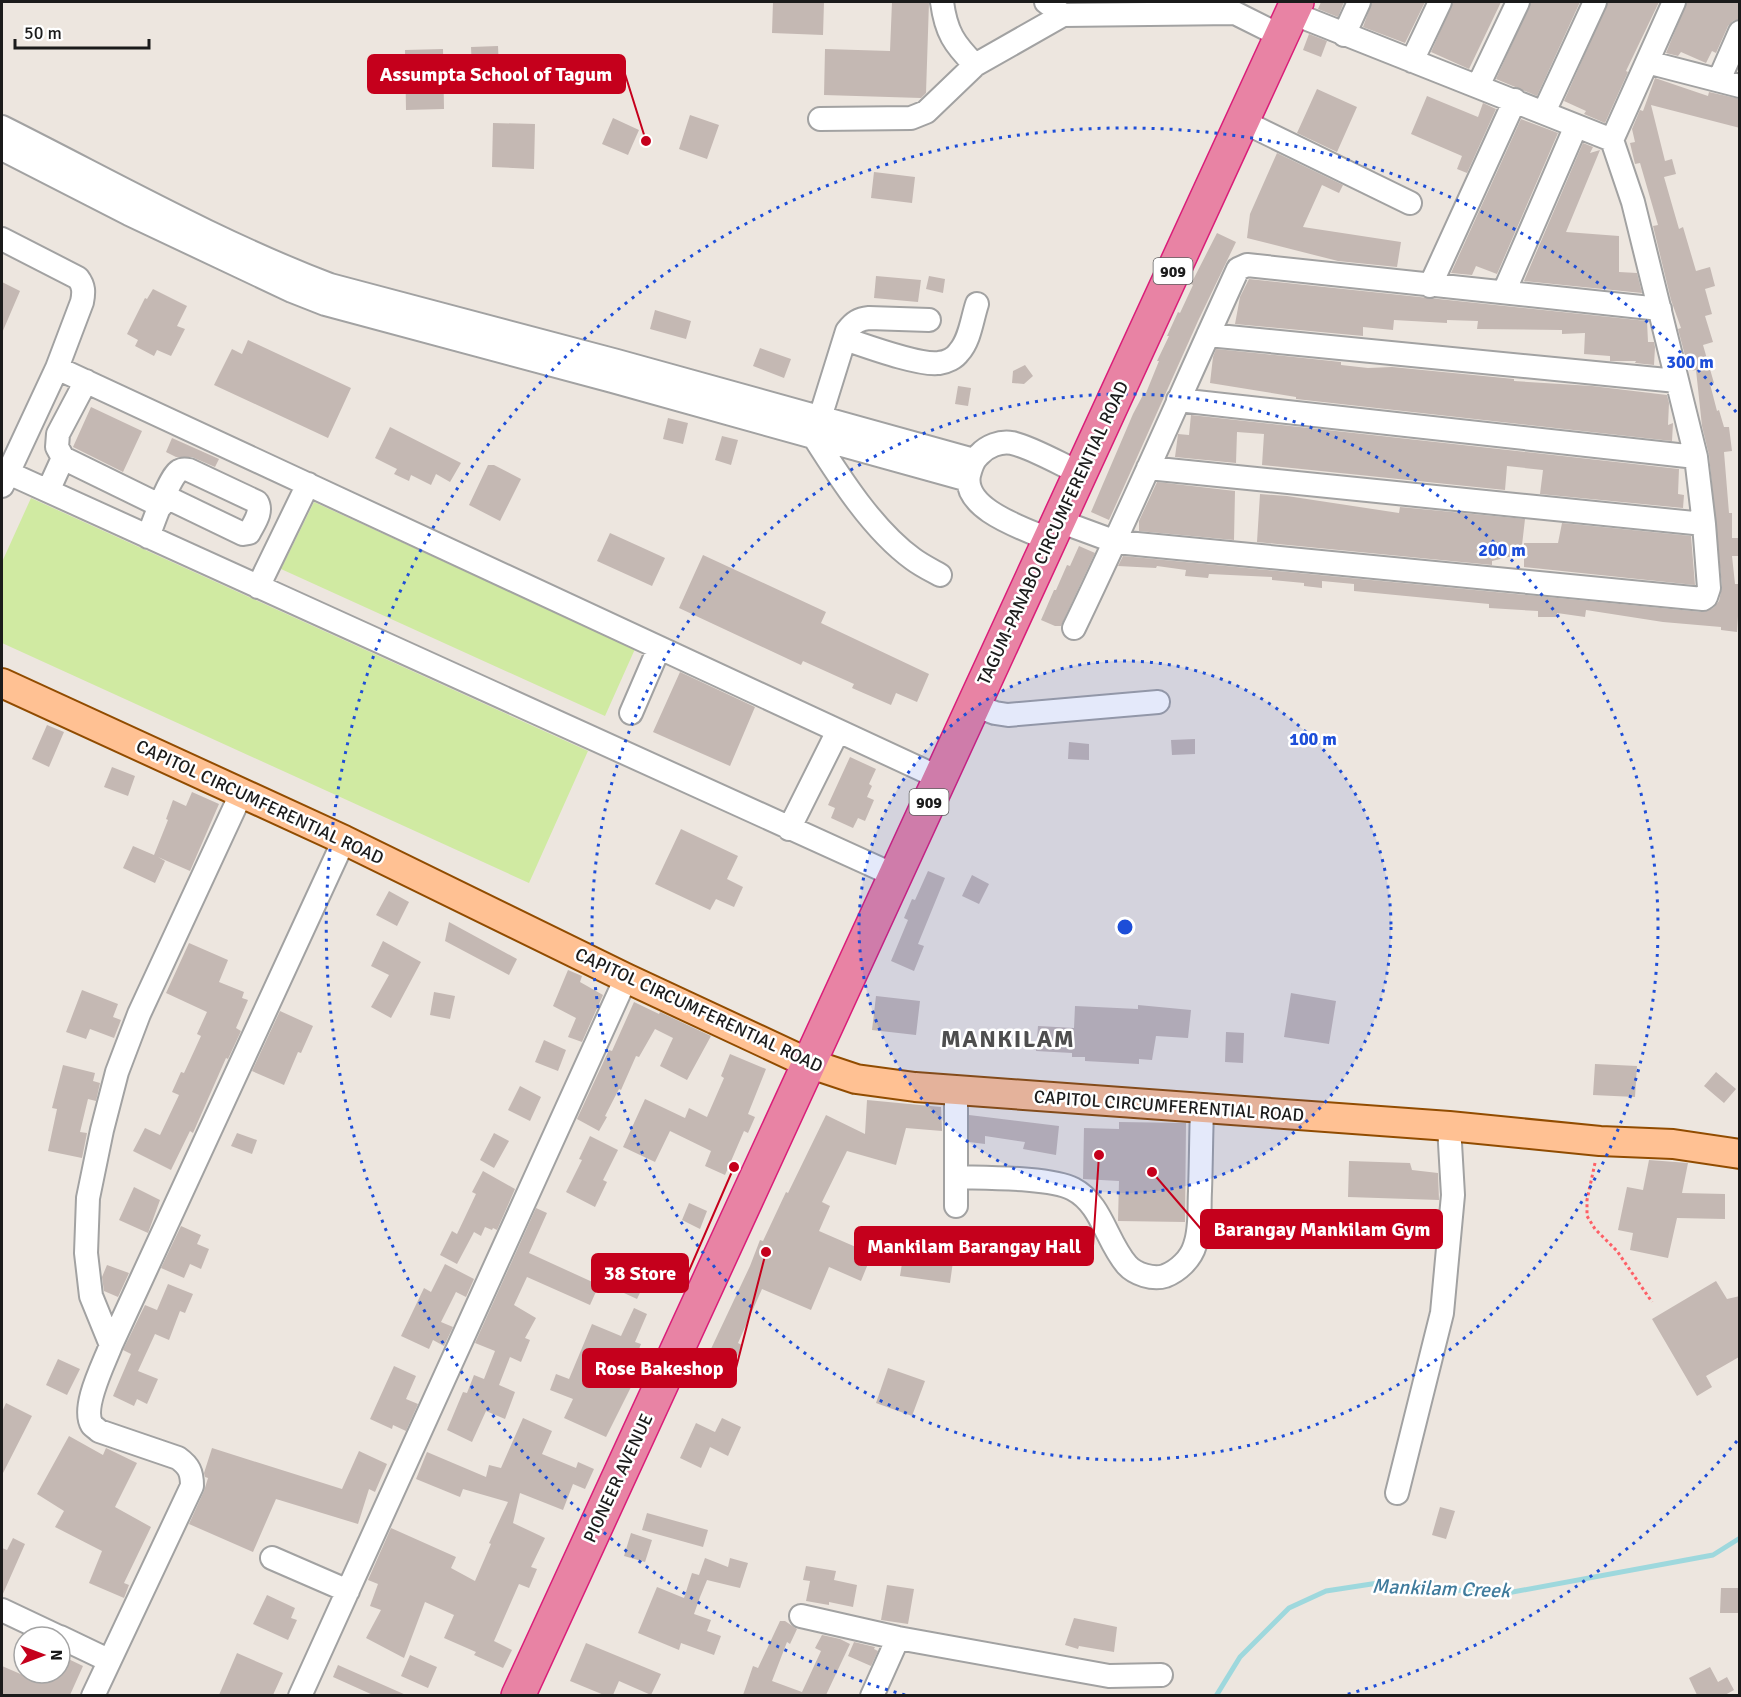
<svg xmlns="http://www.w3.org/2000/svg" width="1741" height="1697" viewBox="0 0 1741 1697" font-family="Signika,sans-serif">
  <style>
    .grass { fill: #d0eaa2 }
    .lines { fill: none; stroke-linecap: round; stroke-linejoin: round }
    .stream { stroke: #9ed8dd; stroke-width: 5 }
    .building { fill: #c4b8b3 }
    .minor-casing { stroke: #a2a2a2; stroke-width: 26 }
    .major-casing { stroke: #914c00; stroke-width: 32 }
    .highway-casing { stroke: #da1e79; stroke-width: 36 }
    .path { stroke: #fe5f66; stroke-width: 3; stroke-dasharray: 3 3; stroke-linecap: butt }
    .minor { stroke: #fff; stroke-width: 22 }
    .major { stroke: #ffc193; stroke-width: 28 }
    .highway { stroke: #e883a4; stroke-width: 33 }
    .ring { fill: none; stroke: #1d4ed8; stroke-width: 3; stroke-dasharray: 3 6 }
    .labels { text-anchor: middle; stroke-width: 5; stroke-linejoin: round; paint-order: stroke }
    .shield { fill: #fff; stroke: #5f5f5f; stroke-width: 1.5 }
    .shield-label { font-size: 16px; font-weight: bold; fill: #1b1b1b }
    .street-label { font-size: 18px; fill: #1b1b1b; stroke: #fff }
    .water-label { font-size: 20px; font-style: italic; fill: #407b9c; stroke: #fff }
    .district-label { font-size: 24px; font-weight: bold; letter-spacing: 1.5px; fill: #4e4e4e; stroke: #fff }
    .centre { fill: #1d4ed8; stroke: #fff; stroke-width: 3 }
    .ring-label { font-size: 18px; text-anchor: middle; font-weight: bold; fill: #1d4ed8; stroke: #fff; stroke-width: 5; stroke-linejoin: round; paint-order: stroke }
    .leader { fill: none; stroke: #c5001c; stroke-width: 2 }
    .callout-dot { fill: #c5001c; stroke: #fff; stroke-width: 2 }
    .callout { fill: #c5001c; stroke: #c5001c; stroke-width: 2 }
    .callout-label { font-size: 20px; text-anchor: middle; font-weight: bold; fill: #fff }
  </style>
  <rect width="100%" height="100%" fill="#ede6df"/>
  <path class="grass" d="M31,498L588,751L529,883L2,643V562Z
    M314,502L635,649L605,716L281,569Z"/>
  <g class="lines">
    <path class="stream" d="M1216,1696L1240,1657L1289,1608L1326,1591L1378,1583L1502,1594L1713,1555L1740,1538"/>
  </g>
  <path class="building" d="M773,2H824L823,35L772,33Z
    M892,2H929L926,93L921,98L824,95L825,49L890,51Z
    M1321,2H1344L1338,17L1318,9Z
    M1372,2H1425L1405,43L1363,27Z
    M1453,2H1501L1469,69L1431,52Z
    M1531,2H1580L1537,96L1496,79Z
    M1608,2H1659L1626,71L1628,72L1605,123L1584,114L1586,111L1564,101Z
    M1687,2H1740V19L1733,21L1728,26L1716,53L1712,51L1706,63L1681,52L1678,56L1666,53Z
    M1309,34L1327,41L1321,57L1303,50Z
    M498,46L500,91L473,92L471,47Z
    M443,49L444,109L406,110L405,50Z
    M1655,78L1708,96L1709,92L1740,99V128L1651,105L1665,161L1672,159L1676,174L1664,177L1679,229L1683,227L1696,271L1710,267L1715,286L1705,289L1712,314L1705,316L1713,342L1703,345L1714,383L1710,384L1717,411L1719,410L1724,427H1729L1732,451L1724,452L1729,513H1732V538H1740V556H1732L1735,584H1740L1737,632L1721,630V627L1663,622L1586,610L1585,617L1557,613V617H1538V611L1489,608V604L1354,591V584L1322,581V588L1304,586V583L1272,580V577L1209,574L1208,578L1185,576L1186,570L1157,566L1156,568L1118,566L1123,556L1702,612L1713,608L1719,601L1722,587L1709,455L1702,426L1696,370L1689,371L1678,329L1681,328L1671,300L1653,226L1658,225L1640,163L1635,164L1630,143L1635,142L1632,129L1640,110L1643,111Z
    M1317,89L1357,107L1337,152L1297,133Z
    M1427,96L1478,117L1483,103L1496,109L1467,173L1457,169L1462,156L1411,134Z
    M690,115L719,125L707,159L679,149Z
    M613,118L639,130L628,155L602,144Z
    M1521,119L1558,133L1497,274L1476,266L1472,275L1451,273Z
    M493,123L535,124L534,169L492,167Z
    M1583,143L1593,147L1590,153L1600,150L1566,232L1619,236V272L1637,273L1642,293L1524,281Z
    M1277,153L1343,185L1339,193L1322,185L1303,227L1401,242L1397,267L1338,261L1247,238L1250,214Z
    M874,172L915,177L912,203L871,198Z
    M1217,233L1236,242L1198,321L1109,520L1091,512L1133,414L1144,393H1146L1159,361H1157L1169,336H1167L1178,312L1180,313L1193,285L1191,284Z
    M876,276L921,280L918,302L874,298Z
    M929,276L945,279L943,293L926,289Z
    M1249,279L1647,321L1648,342H1654L1655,347L1654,365L1635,363L1636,361H1610V356L1584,354L1585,333L1562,334V330L1477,329L1478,321L1447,320V323L1394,320L1393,330L1363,327V336L1235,324L1240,297Z
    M2,282L20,291L2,333Z
    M153,289L187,306L177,326L185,329L171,356L157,350L154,356L135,346L138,340L127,334L145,298L147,299Z
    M655,310L691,321L686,339L650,329Z
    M248,340L351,388L328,438L214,385L232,349L242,354Z
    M760,348L791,359L784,378L753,366Z
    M1216,349L1341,362V365L1368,368L1392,367L1514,379V381L1592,386L1667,395L1669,403L1668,425L1673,423L1672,441L1296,399V397L1210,383L1213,357Z
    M1025,365L1033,376L1024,384L1012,383L1013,371Z
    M958,386L971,388L968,406L955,404Z
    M91,407L142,431L123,472L73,447Z
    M1191,415L1679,469L1678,494L1684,495L1683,508L1540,494L1543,470L1507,466L1505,490L1262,465L1264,434L1237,432L1236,463L1175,457L1178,434L1189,435Z
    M668,418L688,423L683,444L663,439Z
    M390,427L461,463L450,482L436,474L431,485L411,475L409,481L394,474L397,469L375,458Z
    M722,436L738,440L731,465L715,460Z
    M172,438L219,459L215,467L192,457H176L166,452Z
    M488,465H494L521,479L500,521L469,505Z
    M1157,482L1235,491L1234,540L1139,531V521Z
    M1260,494L1287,496L1399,513L1400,507L1525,519L1521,554L1492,561V565L1257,542Z
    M1562,523L1691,536L1695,585L1524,567V543H1558Z
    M610,533L665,558L652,586L597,561Z
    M1079,546L1095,553L1061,626H1055L1041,620L1054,590H1056L1067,565L1070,566Z
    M703,555L826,612L821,623L929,674L917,702L896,693L891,705L852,688L854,684L803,661L801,665L679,608Z
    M680,672L755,707L730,766L653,732Z
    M47,725L64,732L49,767L32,759Z
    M1195,739V754L1172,755L1171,740Z
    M1069,742L1089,744V760L1068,759Z
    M850,757L876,769L869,784L872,786L867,797L874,800L865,821L858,818L853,828L831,818L835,808L828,805Z
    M112,767L135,776L128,796L104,787Z
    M192,792L219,804L190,871L158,857L165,861L155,883L123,868L133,846L154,855L168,820L166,819L173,800L186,806Z
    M681,829L738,856L727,879L743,887L734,907L716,899L710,910L655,884Z
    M928,871L945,878L918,944L924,946L914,971L891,961L908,920L904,918L912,899L915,900Z
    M972,875L989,884L979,904L962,896Z
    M389,891L409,902L397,926L376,915Z
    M449,922L517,959L509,975L445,941Z
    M383,941L421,962L391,1018L371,1007L389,975L371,966Z
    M189,943L228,960L219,982L244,992L242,998L248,1000L236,1028L241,1031L228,1059L226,1058L193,1133L190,1131L171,1170L133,1151L145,1128L160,1135L179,1095L172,1092L181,1072L184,1073L201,1036L197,1034L207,1012L166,993Z
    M568,970L582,976L580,982L603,995L582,1042L568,1037L576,1018L553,1006Z
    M82,990L118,1004L113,1017L121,1020L114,1038L90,1029L86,1039L66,1032Z
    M434,992L455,996L450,1019L430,1015Z
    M1291,993L1336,1001L1329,1044L1284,1037Z
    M876,996L920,1001L916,1035L872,1030Z
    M634,1002L659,1014L660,1012L711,1036L687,1080L660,1066L673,1038L655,1029L639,1057L636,1056L621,1090L619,1089L605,1116L607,1117L599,1131L577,1119L609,1050L612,1051Z
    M1138,1005L1191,1010L1188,1038L1156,1036L1152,1060L1139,1059V1064L1085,1061V1057H1072V1053L1036,1051L1038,1026L1074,1028L1075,1006L1138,1009Z
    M280,1011L313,1026L301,1053L298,1052L284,1085L252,1071Z
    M1226,1032L1244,1033L1243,1063L1225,1062Z
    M544,1040L566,1050L558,1071L535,1062Z
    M730,1054L766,1069L748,1114L755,1117L748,1133L744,1131L725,1175L705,1166L711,1151L670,1131L655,1162L623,1147L645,1099L685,1118L689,1108L707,1117L724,1078L721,1076Z
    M1595,1064L1637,1066L1635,1097L1593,1095Z
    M63,1065L95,1073L93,1081L100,1083L96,1101L88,1099L80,1132L87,1133L82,1158L48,1151L57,1109L52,1108Z
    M1716,1072L1736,1089L1724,1103L1704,1086Z
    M520,1086L541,1097L530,1121L508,1110Z
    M867,1100L941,1107L942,1131L906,1128L896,1165L847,1151L822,1202L830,1206L819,1231L872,1254L861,1281L829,1267L811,1310L762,1289L738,1343L742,1345L735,1362L710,1351L750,1266L760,1240L763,1241L786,1192L788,1193L826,1115L865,1134Z
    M969,1115L1059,1126L1056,1155L1023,1149L1025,1142L985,1136V1144L969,1142Z
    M1119,1122L1186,1123L1185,1222L1118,1221L1119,1181L1083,1179L1084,1128L1119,1129Z
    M237,1133L257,1140L252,1154L231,1146Z
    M494,1133L509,1141L494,1168L480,1160Z
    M590,1136L618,1150L603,1180L607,1182L595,1207L566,1192L582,1160L579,1159Z
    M1649,1160L1688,1163L1682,1193L1725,1194V1219L1677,1218L1668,1258L1630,1250L1633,1233L1618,1230L1627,1187L1643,1190Z
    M1349,1161L1410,1163L1412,1170L1438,1173L1439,1200L1348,1197Z
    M483,1171L515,1189L497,1230L493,1228L492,1230L485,1227L481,1236L474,1232L457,1264L440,1255L452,1231L457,1234L476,1194L472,1192Z
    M134,1187L160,1200L148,1233L119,1220Z
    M689,1203L707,1211L700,1229L682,1220Z
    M536,1208L547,1213L529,1253L599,1285L590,1305L527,1277L514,1305L536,1318L525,1338L530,1340L521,1362L510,1357L499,1385L515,1392L505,1419L486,1411L472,1442L447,1430L463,1392L467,1393L474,1375L484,1379L495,1351L475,1343Z
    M181,1226L201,1235L197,1244L209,1249L201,1269L190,1264L184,1278L161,1268Z
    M908,1226L957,1233L950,1283L900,1276Z
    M623,1260L650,1272L637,1299L611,1287Z
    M445,1264L474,1279L466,1297L456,1292L441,1322L453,1327L444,1346L433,1340L429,1349L401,1336L424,1288L431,1292Z
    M107,1265L129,1273L118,1297L104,1291L102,1277Z
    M1716,1281L1727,1299L1740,1296L1739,1357L1706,1376L1712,1387L1697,1396L1652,1319Z
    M168,1284L193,1294L185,1313L180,1311L169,1340L155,1334L138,1371L158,1379L147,1404L137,1399L134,1406L113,1396L131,1354L123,1350L145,1305L157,1310Z
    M634,1308L647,1314L635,1342L641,1344L625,1384L631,1387L606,1437L564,1418L573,1399L550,1390L556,1374L569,1379L592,1324L621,1336Z
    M58,1359L80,1369L67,1395L46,1385Z
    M394,1366L416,1376L406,1399L418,1404L406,1431L393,1425L392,1429L370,1419Z
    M888,1368L925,1381L912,1416L876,1403Z
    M6,1403L32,1416L2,1475V1412Z
    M523,1418L552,1431L542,1454L576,1468L578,1462L594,1469L585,1489L573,1484L563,1510L520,1493L513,1523L545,1538L531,1567L537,1569L529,1588L519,1584L494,1641L512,1650L503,1668L474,1655L476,1652L444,1638L454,1615L425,1602L404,1658L366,1638L381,1610L370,1606L378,1584L368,1580L391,1528L456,1557L451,1568L475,1581L491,1544L489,1543L508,1502L463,1489L460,1497L416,1479L427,1452L486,1477L489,1465L501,1468Z
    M722,1418L741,1427L728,1456L710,1447L701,1468L680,1458L696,1423L715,1432Z
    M69,1436L103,1455L106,1448L137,1463L115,1507L151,1527L124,1583L129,1585L124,1598L89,1583L102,1551L55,1527L64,1511L37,1494Z
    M212,1448L342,1489L359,1451L387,1464L375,1492L369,1489L358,1524L276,1499L253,1552L189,1524L204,1491L208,1478L205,1477L204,1473Z
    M1440,1507L1455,1511L1446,1539L1432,1535Z
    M647,1513L708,1530L703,1547L642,1530Z
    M631,1533L652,1540L645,1562L624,1556Z
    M13,1538L25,1544L2,1596V1548L7,1550Z
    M705,1558L728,1567L730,1558L748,1563L740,1588L707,1580L700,1597L694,1614L711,1620L707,1631L721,1636L714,1655L681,1643L679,1650L638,1633L657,1587L684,1598L692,1573L699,1575Z
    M806,1566L836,1571L834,1580L857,1585L853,1607L829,1602V1605L806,1601L810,1581L803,1580Z
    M887,1585L914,1589L908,1624L881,1620Z
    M1721,1588H1740V1613H1720Z
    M267,1595L295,1608L291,1618L297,1620L288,1640L253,1624Z
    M1074,1618L1117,1627L1114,1652L1079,1646L1078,1649L1065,1645Z
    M780,1621H785L797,1629L790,1644L787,1642L772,1681L802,1692L821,1651L815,1648L822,1635L840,1639L850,1644L826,1695H743L753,1666L758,1668Z
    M854,1642L875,1647L874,1649L878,1651L871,1666L848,1656Z
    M586,1643L661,1674L651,1695L619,1681L613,1695H604L570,1681Z
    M237,1653L283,1673L273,1695H219Z
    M60,1655L83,1666L70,1695H2V1666L39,1682L43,1673H60Z
    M410,1655L437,1667L428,1688L401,1676Z
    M338,1665L406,1695H373L333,1677Z
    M1710,1667L1718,1682L1727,1677L1734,1690L1725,1695H1696H1697L1689,1678Z"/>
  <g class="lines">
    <g class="minor-casing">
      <path id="minor" d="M942,2C946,32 954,44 975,65
        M1046,2L1063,15
        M1292,13L1612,140
        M1344,35L1359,2
        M1412,61L1440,2
        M1647,62L1740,86
        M1719,80L1740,32
        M1478,86L1518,2
        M1544,112L1595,2
        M820,119L911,118L926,112L975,65L1063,15L1235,13L1281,36
        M1242,121L1410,203
        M2,127C110,181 217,242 330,285L617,361L974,460
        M2,149L129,214L292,291L325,304L612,381L968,480
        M2,239L78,278C84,286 84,292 82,302L57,368L2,486
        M1430,286L1515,100
        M1504,292L1576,126
        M929,320L869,318C859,319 854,322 847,331L814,437C840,478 873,530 913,559C921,565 931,570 940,575
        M1208,335L1677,381
        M845,339C866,346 920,366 939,363C947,362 955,358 959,352C970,340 972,319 977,304
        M57,368L940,778
        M1178,400L1696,457
        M63,458L57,447L58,434L86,381
        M1148,468L1704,524
        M2,470L896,876
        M48,491L63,458L161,506
        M1059,521L1116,542L1703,599L1706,597L1709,588L1704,524L1696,457L1633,202L1612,140L1674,2
        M148,537C152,526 170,475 179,471C182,469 185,469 189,470L257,502C263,512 254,523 249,533L243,534L164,496
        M1050,540C1026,529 962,510 969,475C971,467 973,460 979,455C987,446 1000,441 1012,443C1031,447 1062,465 1080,473
        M258,587L308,484
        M1074,628C1131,510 1183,389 1238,269L1247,265L1660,309
        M974,705L995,713L1008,715L1158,702
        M631,713L659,648
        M789,829L838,731
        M956,1090V1206
        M956,1177C983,1178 1051,1177 1073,1189C1102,1204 1106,1241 1127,1265C1135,1274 1153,1280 1165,1276C1178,1271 1191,1259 1195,1245C1201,1228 1199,1209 1200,1191C1201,1164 1201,1136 1202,1109
        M111,1345L91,1296L86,1253L88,1198L102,1130L117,1072L139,1014L241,794
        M1397,1493L1442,1313L1453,1195L1449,1126
        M272,1558L348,1591
        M2,1610L59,1637
        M801,1616L898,1638L1109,1676L1161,1675
        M60,1637L108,1660
        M93,1696L192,1486C192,1472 189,1466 178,1458L99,1431C97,1429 94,1427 92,1425C81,1407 104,1364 111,1345L344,840
        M300,1696L626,978
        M872,1696L898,1638"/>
    </g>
    <g class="major-casing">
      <path id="major" d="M2,683L344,840L626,978L808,1063L856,1079L915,1087L1449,1126L1600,1141L1673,1144L1740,1154"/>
    </g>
    <g class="highway-casing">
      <path id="highway" d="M518,1696L1297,2"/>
    </g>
    <path class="path" d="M1595,1163L1587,1200V1216L1595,1229L1617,1251L1652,1302"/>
    <use href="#minor" class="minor"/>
    <use href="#major" class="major"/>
    <use href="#highway" class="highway"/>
  </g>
  <circle cx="1125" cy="927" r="266" fill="#1d4ed8" fill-opacity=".12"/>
  <g class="ring">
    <circle cx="1125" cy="927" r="266"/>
    <circle cx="1125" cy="927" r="533"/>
    <path d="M1737 1441A799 799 0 0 1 1345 1695M905 1695A799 799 0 1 1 1737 413"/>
  </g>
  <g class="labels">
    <g class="shield">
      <rect x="1153.5" y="258" width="39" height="26" rx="4.5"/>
      <rect x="909.5" y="789" width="39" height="26" rx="4.5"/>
    </g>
    <g class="shield-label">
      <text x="1173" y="277">909</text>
      <text x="929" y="808">909</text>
    </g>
    <g class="street-label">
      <text transform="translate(1053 533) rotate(-65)" y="6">TAGUM-PANABO CIRCUMFERENTIAL ROAD</text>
      <text transform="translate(260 802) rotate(25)" y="6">CAPITOL CIRCUMFERENTIAL ROAD</text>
      <text transform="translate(699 1010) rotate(25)" y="6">CAPITOL CIRCUMFERENTIAL ROAD</text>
      <text transform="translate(1169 1106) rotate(4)" y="6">CAPITOL CIRCUMFERENTIAL ROAD</text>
      <text transform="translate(618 1478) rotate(-65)" y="6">PIONEER AVENUE</text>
    </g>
    <g class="water-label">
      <text transform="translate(1441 1588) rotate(2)" y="7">Mankilam Creek</text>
    </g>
    <g class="district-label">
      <text x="1008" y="1047">MANKILAM</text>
    </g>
  </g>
  <circle cx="1125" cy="927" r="9" class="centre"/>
  <g class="ring-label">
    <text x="1690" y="368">300 m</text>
    <text x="1502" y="556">200 m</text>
    <text x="1313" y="745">100 m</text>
  </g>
  <path class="leader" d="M646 141L625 74M1152 1172L1201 1229M1099 1155L1093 1246M734 1167L688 1273M766 1252L736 1368"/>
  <g class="callout-dot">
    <circle cx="646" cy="141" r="6"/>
    <circle cx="1152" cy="1172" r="6"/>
    <circle cx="1099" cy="1155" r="6"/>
    <circle cx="734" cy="1167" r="6"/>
    <circle cx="766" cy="1252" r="6"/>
  </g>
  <g class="callout">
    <rect x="368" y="55" width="257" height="38" rx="6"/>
    <rect x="1201" y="1210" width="241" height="38" rx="6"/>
    <rect x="855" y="1227" width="238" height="38" rx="6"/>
    <rect x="592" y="1254" width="96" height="38" rx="6"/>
    <rect x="583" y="1349" width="153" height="38" rx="6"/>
  </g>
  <g class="callout-label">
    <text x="496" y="81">Assumpta School of Tagum</text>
    <text x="1322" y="1236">Barangay Mankilam Gym</text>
    <text x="974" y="1253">Mankilam Barangay Hall</text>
    <text x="640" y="1280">38 Store</text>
    <text x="659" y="1375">Rose Bakeshop</text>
  </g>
  <rect width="1741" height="1697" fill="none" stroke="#1b1b1b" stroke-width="6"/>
  <g transform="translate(42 1655) rotate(90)"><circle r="28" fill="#ffffff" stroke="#a4a4a4" stroke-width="1.5"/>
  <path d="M0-4.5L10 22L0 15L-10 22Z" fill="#c5001c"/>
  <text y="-9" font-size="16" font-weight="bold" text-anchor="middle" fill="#1b1b1b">N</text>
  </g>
  <path d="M15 39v9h134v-9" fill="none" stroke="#1b1b1b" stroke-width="3"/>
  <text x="24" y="39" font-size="18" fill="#1b1b1b" stroke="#ffffff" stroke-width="4.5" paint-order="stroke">50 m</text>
</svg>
